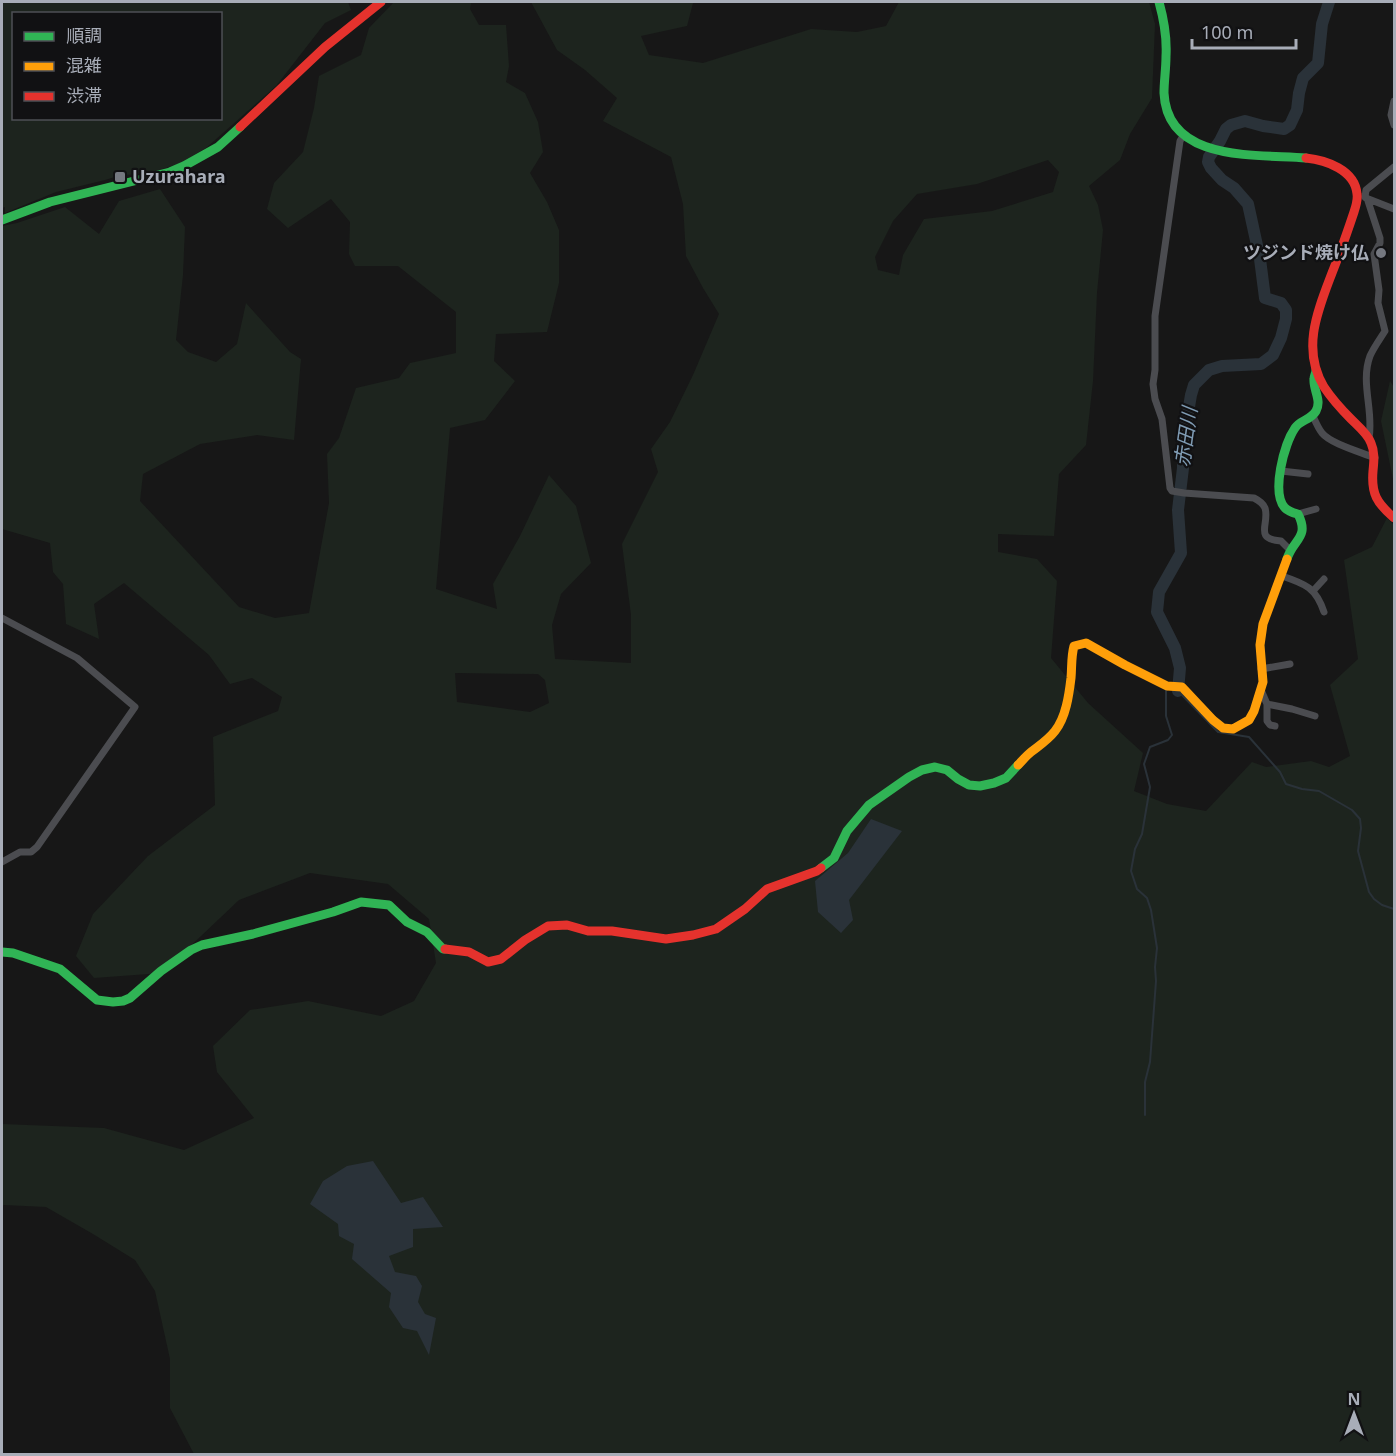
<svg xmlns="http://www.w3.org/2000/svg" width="1396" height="1456" viewBox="0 0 1396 1456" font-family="'Noto Sans','Noto Sans JP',sans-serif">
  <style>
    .green { fill: #1d241e; fill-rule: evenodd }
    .water { fill: #2a3239 }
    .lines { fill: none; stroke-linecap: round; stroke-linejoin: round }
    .stream { stroke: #2a3239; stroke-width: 2 }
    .river { stroke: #2a3239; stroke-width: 12 }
    .street { stroke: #4b4c50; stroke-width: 7 }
    .fast { stroke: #30b455; stroke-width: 9 }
    .slow { stroke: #ff9f0a; stroke-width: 9 }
    .jam { stroke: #e5322d; stroke-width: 9 }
    .poi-dot { fill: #757880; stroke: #111113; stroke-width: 2 }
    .labels { text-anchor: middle; stroke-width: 4.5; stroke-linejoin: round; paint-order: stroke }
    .poi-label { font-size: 18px; font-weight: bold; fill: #a8adb8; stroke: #111113; text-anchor: start }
    .water-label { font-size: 20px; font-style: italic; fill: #7f9bb3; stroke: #111113 }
  </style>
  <rect width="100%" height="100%" fill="#171717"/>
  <path class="green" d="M2,2H348L351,10L325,23L276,86L206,148L181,163L147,174L121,175L105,180L56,192L5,213V207L2,208ZM14,14H220V118H14Z
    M394,2H471L470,9L479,25H506L509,66L506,82L525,93L538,122L543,152L530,173L547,202L559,230V283L547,332L496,334L494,361L515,381L485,420L450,428L436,589L497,609L493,584L520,536L549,475L576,506L591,563L561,594L552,625L555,659L631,663V615L622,544L658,472L651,449L670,422L693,375L719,314L703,288L686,256L683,204L671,157L603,121L617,98L585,70L557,50L531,2H693V3L687,26L641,36L649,55L703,63L811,29L857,32L886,26L899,2H1149L1155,24L1152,98L1130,134L1120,160L1089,186L1098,205L1103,230L1097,293L1093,381L1086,445L1059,474L1054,536L998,534V552L1037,559L1057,581L1051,658L1088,703L1143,753L1134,791L1167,804L1206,811L1252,762L1266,767L1311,761L1329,767L1350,756L1330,685L1358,659L1344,560L1372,547L1387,518L1394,525V1454H194L170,1408V1359L155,1291L135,1260L93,1234L46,1207L4,1205L2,1206V1124L104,1128L184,1150L254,1118L217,1072L213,1046L250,1010L308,1001L381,1016L414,1001L436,963L429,919L388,884L310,873L239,900L162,973L94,978L76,956L93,914L148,856L215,805L213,737L278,711L282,697L252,678L230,684L209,655L124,583L94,604L99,639L66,624L63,584L53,572L50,543L2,529V226L17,223L65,207L99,234L119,201L160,189L185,227L183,275L176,340L188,352L216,362L237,344L246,303L290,352L301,359L294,440L257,435L200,444L143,474L140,501L239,607L275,618L309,613L329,503L327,454L339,438L356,388L399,378L410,363L456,353V312L398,266H355L349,254L350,222L331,199L288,228L267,209L274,183L303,152L314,108L319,76L361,55L369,28ZM1048,160L1059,172L1053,192L992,211L924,219L903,255L899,275L878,270L875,257L893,221L917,194L977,184ZM455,673L538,674L545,680L549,703L530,712L457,702Z
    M1390,381L1394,387V484L1381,421Z"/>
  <path class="water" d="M871,819L902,831L849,900L853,920L841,933L818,912L815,881L848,853Z
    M373,1161L401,1203L423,1197L443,1227L413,1229V1247L389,1256L395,1272L416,1276L422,1286L418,1302L425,1314L436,1318L429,1355L417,1331L403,1328L389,1307L391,1293L352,1259L354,1244L339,1236L338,1224L310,1204L323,1181L347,1166Z"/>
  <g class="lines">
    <path class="stream" d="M1176,691H1178L1218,732L1249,737L1280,772L1286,784L1302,789L1319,791L1352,810L1360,819L1361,828L1358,851L1369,892L1374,899L1382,905L1394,909
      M1145,1115V1082L1150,1062L1156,981L1155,967L1157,948L1151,910L1147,898L1137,889L1131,871L1135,849L1142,834L1150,787L1144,764L1150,747L1168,740L1172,735L1166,716V690H1167"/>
    <path class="river" d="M1178,691L1180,668L1175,648L1157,612L1159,592L1181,553L1178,510L1183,468V442L1191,395L1194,385L1209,370L1222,366L1261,364L1273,355L1281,338L1286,319V310L1281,303L1265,298L1260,259L1248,204L1234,188L1222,180L1211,168L1208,162L1209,157L1220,141L1226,129L1231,125L1245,121L1263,126L1284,129L1290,125L1297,110L1299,93L1303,78L1318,63L1322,24L1329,2"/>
    <path class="street" d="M1394,101L1391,115L1394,125
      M1183,136L1180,141L1155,316V370L1153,384L1155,399L1162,419L1170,488L1172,491L1184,493L1254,498C1258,500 1263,503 1265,508C1270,524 1253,539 1281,541L1290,550
      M1365,197L1366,190L1394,167
      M1366,198L1394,209
      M1367,198L1380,238V243L1374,254L1379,290L1378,303L1385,331C1380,339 1374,347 1370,356C1360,383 1374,411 1369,438
      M1313,416C1316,423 1318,428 1322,433C1331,444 1361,452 1375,458
      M1281,471L1308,474
      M1298,514L1316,509
      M1282,576C1306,584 1316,588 1324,612
      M1313,591L1324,579
      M2,618L77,658L135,707L37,847L31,852H20L2,862
      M1261,669L1290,664
      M1261,690L1267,704L1292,709L1315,716
      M1267,704V721L1270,725L1275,726"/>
    <path class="fast" d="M1159,2C1164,20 1167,38 1166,56C1166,69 1164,81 1164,93C1167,163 1258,154 1306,158
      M2,220L50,202L170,172L184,166L218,147L240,127
      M1287,559C1293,539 1310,538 1298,514C1294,513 1289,512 1285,508C1271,493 1284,444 1295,428C1300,420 1311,420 1316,411C1322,400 1313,390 1314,379C1314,376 1316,373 1316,370
      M821,868L834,858L847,831L869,805L909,777L922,770L935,767L947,770L958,779L969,785L980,786L994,783L1006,778L1018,765
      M2,952L13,953L60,969L97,1000L113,1002L123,1001L130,998L161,971L191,950L202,945L253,934L333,912L361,902L389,905L407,922L427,932L443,949H445"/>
    <path class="slow" d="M1018,765C1022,761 1026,756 1031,752C1040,745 1048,740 1055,731C1066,717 1069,695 1071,678C1072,667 1071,657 1074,646L1086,643L1125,665L1167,686L1182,687L1213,720L1223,728L1233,729L1249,720L1254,711L1263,682L1260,645L1263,624L1287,559"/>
    <path class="jam" d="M240,127L325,47L381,2
      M1306,158C1326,160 1355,170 1357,194C1358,200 1356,206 1354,212C1347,233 1340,253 1332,273C1318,310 1301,349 1324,387C1332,399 1341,409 1351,419C1358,426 1368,434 1371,443C1375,452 1374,461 1373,471C1371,494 1377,503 1394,518
      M445,949L469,952L488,962L501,959L525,940L548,926L567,925L588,931H612L666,939L693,935L716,929L745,909L767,889L817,871L821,868"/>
  </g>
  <g class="poi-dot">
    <rect x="114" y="171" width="12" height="12" rx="3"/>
    <circle cx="1381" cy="253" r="6"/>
  </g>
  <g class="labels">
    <g class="poi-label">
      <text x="132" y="183">Uzurahara</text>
      <text x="1369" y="259" text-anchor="end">ツジンド焼け仏</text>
    </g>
    <g class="water-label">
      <text transform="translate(1186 437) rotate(-82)" y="7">赤田川</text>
    </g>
  </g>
  <rect width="1396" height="1456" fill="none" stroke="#a8adb8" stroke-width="6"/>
  <rect x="12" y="12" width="210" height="108" fill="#111113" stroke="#4d4f55" stroke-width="1.5"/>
  <rect x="24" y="32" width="30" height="9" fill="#30b455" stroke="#4d4f55" stroke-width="1.5"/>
  <text x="66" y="42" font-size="18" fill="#a8adb8">順調</text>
  <rect x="24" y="62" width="30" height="9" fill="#ff9f0a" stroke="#4d4f55" stroke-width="1.5"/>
  <text x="66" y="72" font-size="18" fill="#a8adb8">混雑</text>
  <rect x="24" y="92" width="30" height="9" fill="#e5322d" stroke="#4d4f55" stroke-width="1.5"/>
  <text x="66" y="102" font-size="18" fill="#a8adb8">渋滞</text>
  <g transform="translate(1354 1414)" stroke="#111113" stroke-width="4.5" paint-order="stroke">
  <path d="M0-4.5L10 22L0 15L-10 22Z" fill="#a8adb8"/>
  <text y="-9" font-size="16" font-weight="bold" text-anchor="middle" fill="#a8adb8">N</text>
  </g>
  <path d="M1192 39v9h104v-9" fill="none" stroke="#a8adb8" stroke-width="3"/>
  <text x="1201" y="39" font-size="18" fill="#a8adb8" stroke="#111113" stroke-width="4.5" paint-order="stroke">100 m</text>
</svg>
